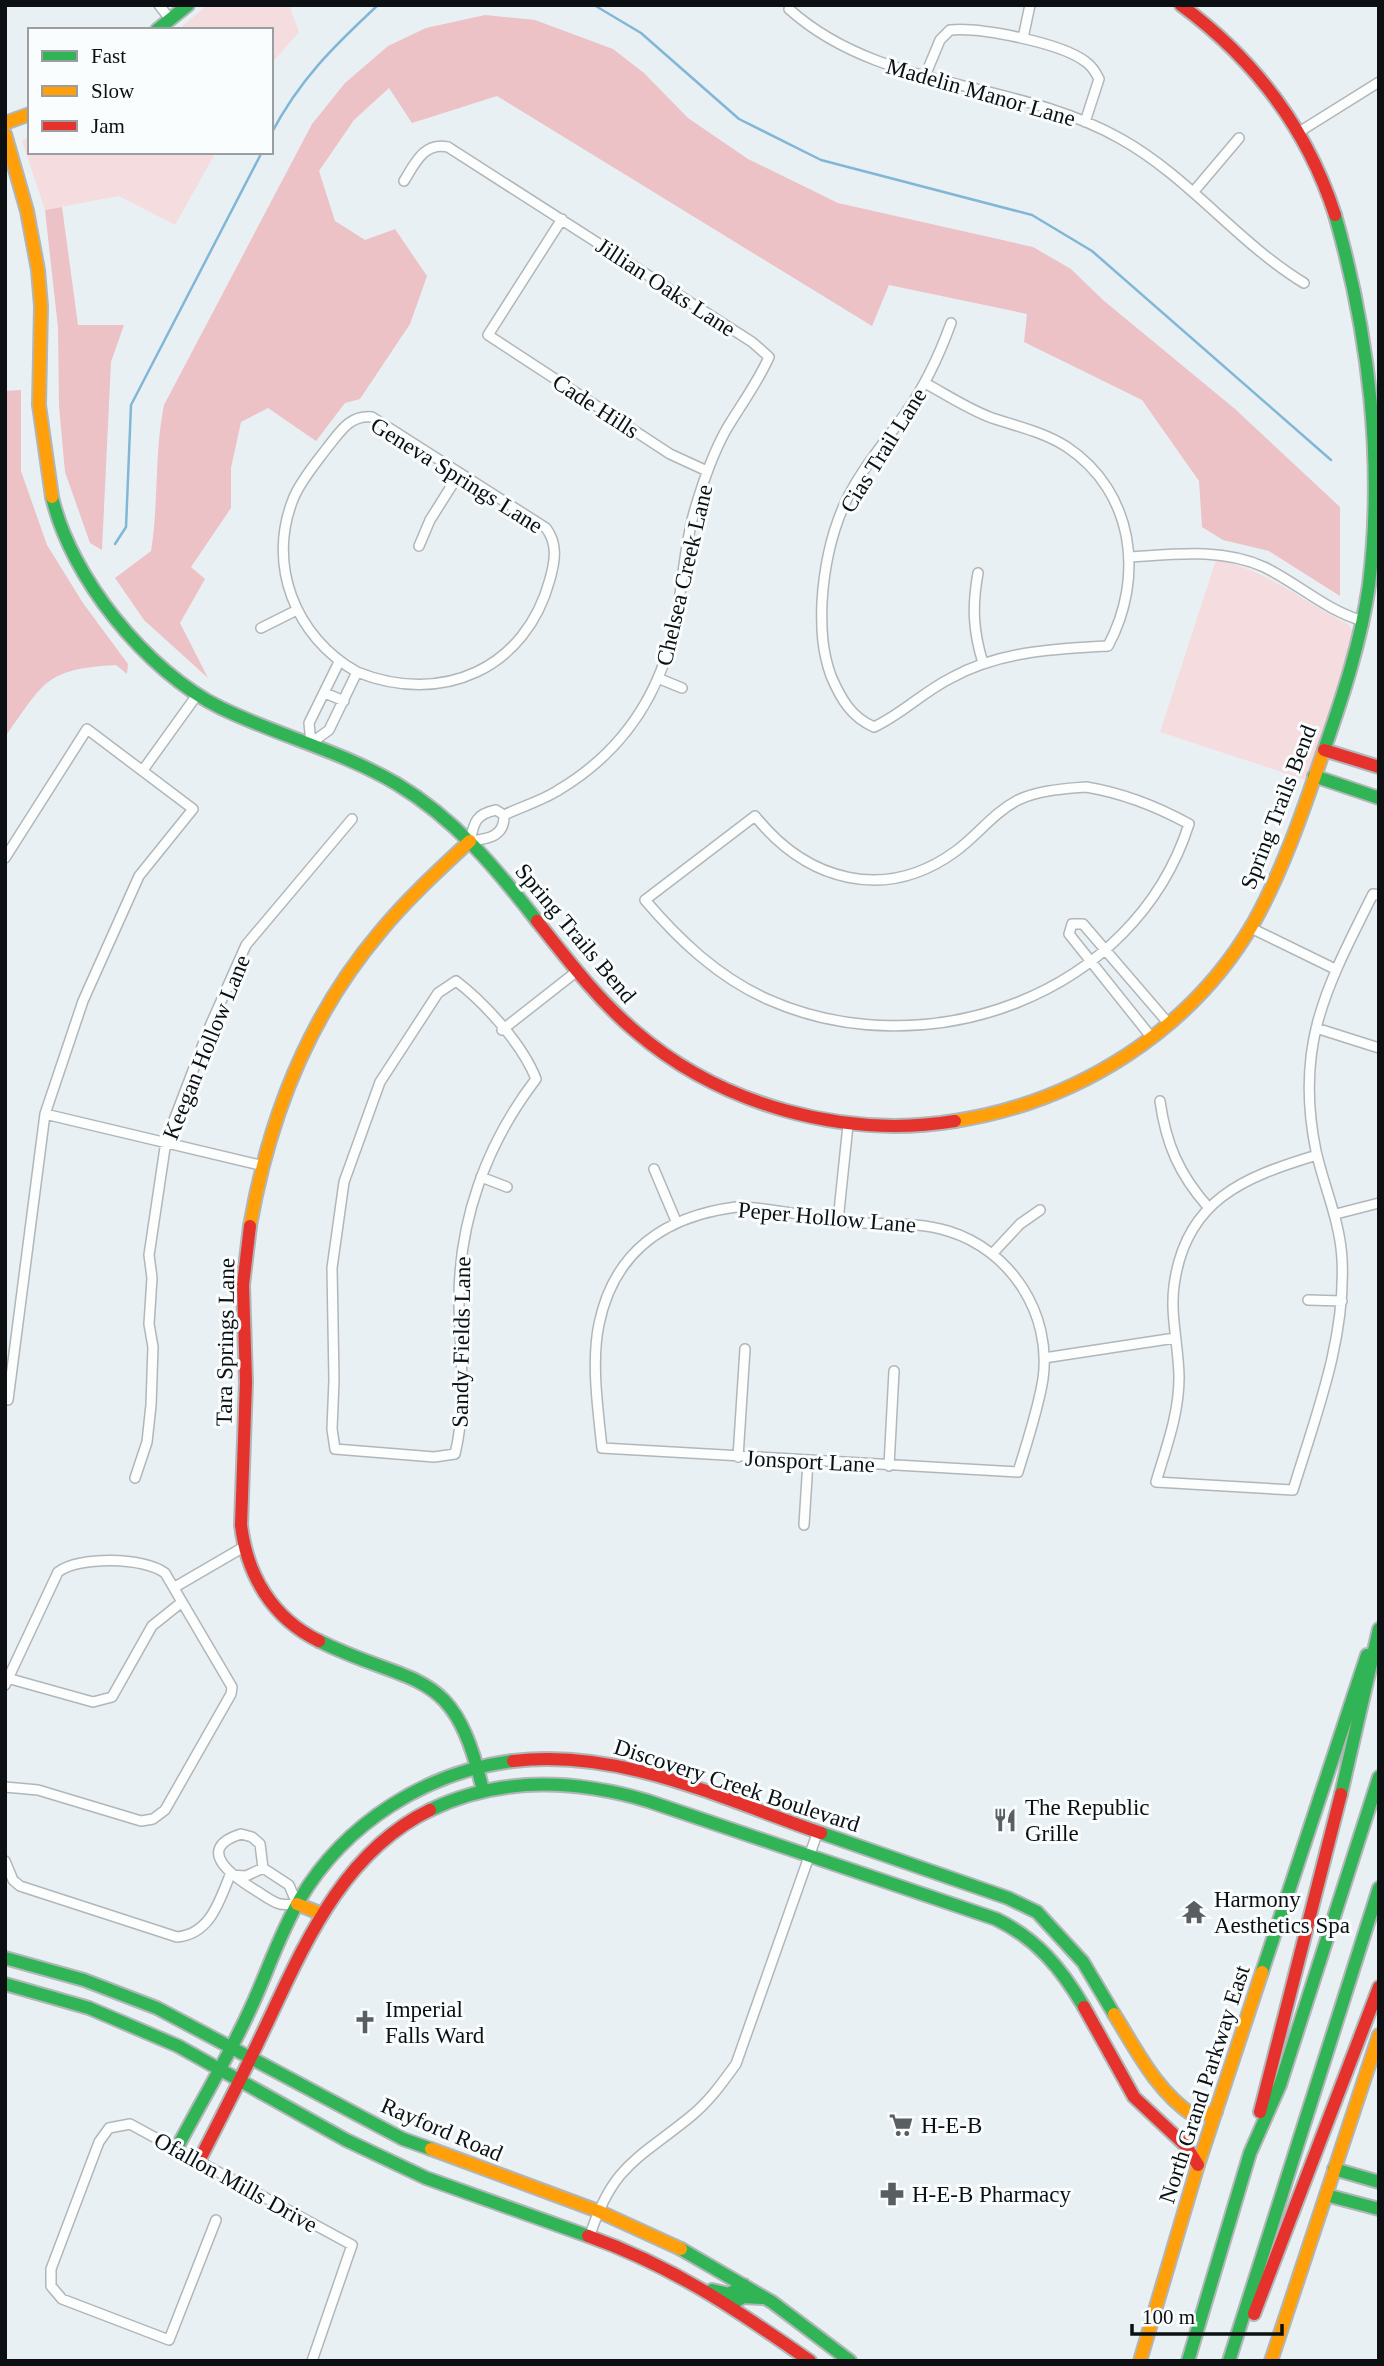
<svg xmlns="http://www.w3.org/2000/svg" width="1384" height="2366" viewBox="0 0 1384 2366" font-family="'Times New Roman',serif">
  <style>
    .green { fill: #f5dcdf }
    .forest { fill: #ecc2c6 }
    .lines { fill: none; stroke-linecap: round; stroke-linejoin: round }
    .stream { stroke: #81b7d6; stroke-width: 2.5 }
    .street-casing { stroke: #b1b6b9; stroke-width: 12 }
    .fast-casing { stroke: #b1b6b9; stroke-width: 16 }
    .slow-casing { stroke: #b1b6b9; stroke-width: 16 }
    .jam-casing { stroke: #b1b6b9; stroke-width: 16 }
    .street { stroke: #fcfdfd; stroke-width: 9 }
    .fast { stroke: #30b455; stroke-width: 12 }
    .slow { stroke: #ff9f0a; stroke-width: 12 }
    .jam { stroke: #e5322d; stroke-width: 12 }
    .labels { text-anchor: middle; stroke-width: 6; stroke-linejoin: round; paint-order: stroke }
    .street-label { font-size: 23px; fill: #0c1012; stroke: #fafdfe }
    .poi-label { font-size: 23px; fill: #0c1012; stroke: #fafdfe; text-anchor: start }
  </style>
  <rect width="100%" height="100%" fill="#e9f0f4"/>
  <path class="green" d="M207,5H289L299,32L271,64V30H178Z
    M30,136V152H216L175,225L119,196L45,210L22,141Z
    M1216,560C1266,568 1303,603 1348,624L1352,630L1348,660L1306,780L1160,732Z"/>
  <path class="forest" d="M485,15L535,20L613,49L644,73L688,118L748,159L838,203L1033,247L1071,269L1103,300L1235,409L1340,507V596L1269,551L1223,540L1202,527L1199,481L1142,400L1024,342L1027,314L889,285L872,326L497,96L412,123L389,88L354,120L319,171L335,221L365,240L395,229L427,276L410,324L360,399L345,403L316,441L268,408L241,422L231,468V508L191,567L205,579L180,623L208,678L144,620L115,578L151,551C159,503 154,454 164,405L312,124L345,83L388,46L426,28Z
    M62,207L78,325H124L111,362L102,550L90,543L65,472L59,406L58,328L45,210Z
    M21,390V471L47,545L83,603L128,664L127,674L116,665C44,669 44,683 5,737V391Z"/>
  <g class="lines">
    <path class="stream" d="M594,5L641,33L739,119L821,160L1032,215L1092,251L1331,460
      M271,134C300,79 333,47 378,5
      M115,544L126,527L131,405L262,152"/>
    <g class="street-casing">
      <path id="street" d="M159,5L170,19
        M789,9C881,92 1016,79 1121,139C1189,177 1238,243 1304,283
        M1023,38L1030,5
        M925,76L940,40L950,30C980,27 1062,43 1086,62C1092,66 1096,73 1099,79L1085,122
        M1299,132L1379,82
        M404,181C415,163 424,142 448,147L752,342L769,357C757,384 740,406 726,430C712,455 703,482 695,509C685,542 683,579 677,614C663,691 625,751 557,791C541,801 521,807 504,815
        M1195,190L1239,138
        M562,219L488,335L670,454L707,471
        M925,383C947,395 968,409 992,418C1016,426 1044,432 1067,447C1134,492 1145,577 1108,646C1054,649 1000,651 951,678C923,692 902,714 874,727C851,717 841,699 831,676C822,651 821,628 822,602C824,568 831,534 845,503C860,471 884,443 905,414C925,386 939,356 951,323
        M419,546L430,520L459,474
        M1131,557C1176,554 1222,548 1264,567C1299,584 1325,610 1363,621
        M978,573C972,606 973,631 983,663
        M261,628L297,610
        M339,662L309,723L311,743L329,730L357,672C442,706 526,669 550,579C555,561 558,544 546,528L372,417C349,415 340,432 327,448C315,464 302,479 294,497C266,564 295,637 357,672
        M660,679L682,688
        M325,693L344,701
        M143,770L197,695
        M1086,787C1123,793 1156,806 1189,824C1134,996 926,1070 767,999C718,977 679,940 645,900L755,816C807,881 885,903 956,851C978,835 993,813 1018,800C1039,790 1063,789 1086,787Z
        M496,810L504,815C505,837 487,839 470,841C474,822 476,814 496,810Z
        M5,858L87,729L193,809L139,876L83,1001L45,1114L8,1400
        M1251,928L1335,969
        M456,981C485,1003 523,1045 536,1079C486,1144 458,1222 459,1304C460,1354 467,1405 455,1454L434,1457L335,1449L332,1429L334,1380L332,1268L344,1182L380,1082L438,993Z
        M1316,1028L1379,1048
        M502,1030L576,972
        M1152,1038L1069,934L1072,924H1083L1169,1024
        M1160,1101C1166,1144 1179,1174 1208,1207
        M45,1114L260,1165
        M1317,1155C1244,1177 1185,1200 1174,1286C1170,1316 1179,1348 1179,1378C1179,1414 1166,1448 1156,1482L1293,1490C1316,1415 1346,1339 1342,1259C1340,1221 1324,1187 1316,1151C1294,1045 1327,986 1373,894L1379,895
        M654,1169L676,1221
        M481,1177L507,1187
        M736,1207C773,1207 810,1218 847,1222C880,1225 916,1221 948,1231C1011,1250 1052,1314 1043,1379C1038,1410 1027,1442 1018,1472L602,1448C598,1410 591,1362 599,1324C614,1251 666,1216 736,1207Z
        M1336,1214L1379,1203
        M838,1221L848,1125
        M993,1253L1020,1224L1040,1210
        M1308,1300L1342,1301
        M1044,1358L1175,1338
        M738,1457L745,1349
        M889,1466L894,1371
        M135,1478L147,1442L151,1405L153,1347L149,1324L152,1278L149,1255L166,1141L210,1026L246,945L352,819
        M804,1525L808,1461
        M175,1587L242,1548
        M7,1678L93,1702L112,1697L152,1626L182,1602
        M5,1685L58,1572C79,1556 144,1557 165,1573L232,1687L231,1694L165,1810L153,1819L141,1821L38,1790L5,1787
        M241,1834L252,1837L260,1844L263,1868L289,1885L297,1904C291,1904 285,1905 280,1904C272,1902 262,1894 255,1890C234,1877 193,1849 241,1834Z
        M5,1861L13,1880L20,1886L177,1937C210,1934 219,1902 230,1875L246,1876L263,1868
        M216,2220L169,2340L62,2299L51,2286V2269L99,2142L109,2128L130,2124L352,2245L312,2361
        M590,2235C613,2165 637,2160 690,2117C709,2102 722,2083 736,2064L818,1831"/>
    </g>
    <g class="fast-casing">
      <path id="fast" d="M157,30L188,5
        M52,497C71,578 146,671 221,708C279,736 341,751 397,784C455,819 496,868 537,921
        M1324,750C1343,696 1361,641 1369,585C1384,462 1369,334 1335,215
        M1314,776L1379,798
        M319,1641C417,1689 454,1664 483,1791
        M1341,1794L1379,1629
        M430,1810C500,1776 574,1779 648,1801L996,1919C1037,1939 1061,1968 1084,2007
        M821,1833L1008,1898L1037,1912L1083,1962L1114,2014
        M5,1958L84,1980L157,2008L403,2139L431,2149
        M1262,1972L1367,1655
        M5,1984L89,2008L178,2046L346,2140L426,2178L588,2236
        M177,2148C200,2104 226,2061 247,2016C266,1977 278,1936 300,1899C345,1823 426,1772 513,1761
        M1334,2169L1379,2182
        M1326,2195L1379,2209
        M681,2249L772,2302L850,2361
        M712,2290L729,2294L744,2285
        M731,2305L743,2297L762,2298
        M1188,2361L1250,2153L1280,2085L1379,1777
        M1229,2361L1379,1888"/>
    </g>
    <g class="slow-casing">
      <path id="slow" d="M5,123L30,114
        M5,134L27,211L38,270L41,306L39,405L52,497
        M955,1121C1077,1102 1191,1031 1254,922C1284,868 1304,808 1324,750
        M250,1226C269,1117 308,1017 380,932C407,899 439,870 470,841
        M297,1904L322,1914
        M1114,2014C1137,2051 1157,2092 1194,2116L1216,2112
        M431,2149L598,2211L681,2249
        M1140,2361L1198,2165L1262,1972
        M1271,2361L1379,2035"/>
    </g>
    <g class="jam-casing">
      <path id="jam" d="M1181,5C1254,59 1307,128 1335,215
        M1324,750L1379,767
        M537,921C568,960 598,1000 636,1032C721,1105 844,1139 955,1121
        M250,1226L243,1285L246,1382L241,1525C247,1575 272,1618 319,1641
        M513,1761C620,1748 722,1799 821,1833
        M1084,2007L1134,2097L1186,2146L1198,2165
        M1260,2112L1341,1794
        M199,2161C221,2118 243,2075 263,2032C303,1948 341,1853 430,1810
        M588,2236C673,2266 737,2310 810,2361
        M1254,2314L1379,1987"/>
    </g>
    <use href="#street" class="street"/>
    <use href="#fast" class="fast"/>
    <use href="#slow" class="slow"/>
    <use href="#jam" class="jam"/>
  </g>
  <defs>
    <g id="restaurant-bare" transform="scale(1.89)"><path d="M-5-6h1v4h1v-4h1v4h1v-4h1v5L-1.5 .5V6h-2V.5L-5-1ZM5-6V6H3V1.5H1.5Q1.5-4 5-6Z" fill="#595e61" stroke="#fafdfe" stroke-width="2.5" paint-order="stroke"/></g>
    <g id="temple-bare" transform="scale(1.89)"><path d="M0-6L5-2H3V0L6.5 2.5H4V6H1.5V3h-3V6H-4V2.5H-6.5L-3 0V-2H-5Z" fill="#595e61" stroke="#fafdfe" stroke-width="2.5" paint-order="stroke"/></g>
    <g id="church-bare" transform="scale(1.89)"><path d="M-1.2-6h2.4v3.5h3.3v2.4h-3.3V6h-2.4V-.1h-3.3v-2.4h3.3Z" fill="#595e61" stroke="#fafdfe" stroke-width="2.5" paint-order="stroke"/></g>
    <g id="supermarket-bare" transform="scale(1.89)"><path d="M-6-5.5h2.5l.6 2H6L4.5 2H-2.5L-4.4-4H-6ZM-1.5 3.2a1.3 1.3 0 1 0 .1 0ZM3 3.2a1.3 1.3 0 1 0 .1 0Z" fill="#595e61" stroke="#fafdfe" stroke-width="2.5" paint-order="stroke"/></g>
    <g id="pharmacy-bare" transform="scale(1.89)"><path d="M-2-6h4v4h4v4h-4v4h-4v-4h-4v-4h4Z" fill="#595e61" stroke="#fafdfe" stroke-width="2.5" paint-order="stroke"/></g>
  </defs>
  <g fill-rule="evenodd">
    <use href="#restaurant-bare" x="1005" y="1820"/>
    <use href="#temple-bare" x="1194" y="1912"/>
    <use href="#church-bare" x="365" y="2022"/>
    <use href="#supermarket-bare" x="901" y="2125"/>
    <use href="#pharmacy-bare" x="892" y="2194"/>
  </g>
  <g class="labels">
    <g class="street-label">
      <text transform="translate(981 92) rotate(16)" y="8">Madelin Manor Lane</text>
      <text transform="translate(666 287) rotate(33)" y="8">Jillian Oaks Lane</text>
      <text transform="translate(596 406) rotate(33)" y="8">Cade Hills</text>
      <text transform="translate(883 450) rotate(-58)" y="8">Cias Trail Lane</text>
      <text transform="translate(457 475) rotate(32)" y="8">Geneva Springs Lane</text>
      <text transform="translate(684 575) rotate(-77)" y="8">Chelsea Creek Lane</text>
      <text transform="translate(1278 807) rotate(-69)" y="8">Spring Trails Bend</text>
      <text transform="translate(576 933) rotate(50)" y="8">Spring Trails Bend</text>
      <text transform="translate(206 1047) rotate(-68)" y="8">Keegan Hollow Lane</text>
      <text transform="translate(827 1217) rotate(5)" y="8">Peper Hollow Lane</text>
      <text transform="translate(225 1342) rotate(-89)" y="8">Tara Springs Lane</text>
      <text transform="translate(461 1342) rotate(-89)" y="8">Sandy Fields Lane</text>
      <text transform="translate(810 1461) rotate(3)" y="8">Jonsport Lane</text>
      <text transform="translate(737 1785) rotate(18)" y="8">Discovery Creek Boulevard</text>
      <text transform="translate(1204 2084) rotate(-72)" y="8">North Grand Parkway East</text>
      <text transform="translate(442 2129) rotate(23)" y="8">Rayford Road</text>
      <text transform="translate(236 2182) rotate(29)" y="8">Ofallon Mills Drive</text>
    </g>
    <g class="poi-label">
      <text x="1025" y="1815">The Republic<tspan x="1025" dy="26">Grille</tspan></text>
      <text x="1214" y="1907">Harmony<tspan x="1214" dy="26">Aesthetics Spa</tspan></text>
      <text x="385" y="2017">Imperial<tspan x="385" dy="26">Falls Ward</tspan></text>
      <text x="921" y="2133">H-E-B</text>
      <text x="912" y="2202">H-E-B Pharmacy</text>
    </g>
  </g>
  <rect width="1384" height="2366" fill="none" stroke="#0c1012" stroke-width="14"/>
  <rect x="28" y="28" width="245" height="126" fill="#fafdfe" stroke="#9b9ea0" stroke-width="2"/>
  <rect x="42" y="51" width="35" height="10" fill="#30b455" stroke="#9b9ea0" stroke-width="2"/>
  <text x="91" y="63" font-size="21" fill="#0c1012">Fast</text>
  <rect x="42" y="86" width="35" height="10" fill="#ff9f0a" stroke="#9b9ea0" stroke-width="2"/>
  <text x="91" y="98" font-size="21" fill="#0c1012">Slow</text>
  <rect x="42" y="121" width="35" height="10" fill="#e5322d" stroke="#9b9ea0" stroke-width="2"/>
  <text x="91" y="133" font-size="21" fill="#0c1012">Jam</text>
  <path d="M1132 2324v10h150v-10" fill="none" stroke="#0c1012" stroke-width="3.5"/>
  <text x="1142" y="2324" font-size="21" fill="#0c1012" stroke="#fafdfe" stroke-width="5" paint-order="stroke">100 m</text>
</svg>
